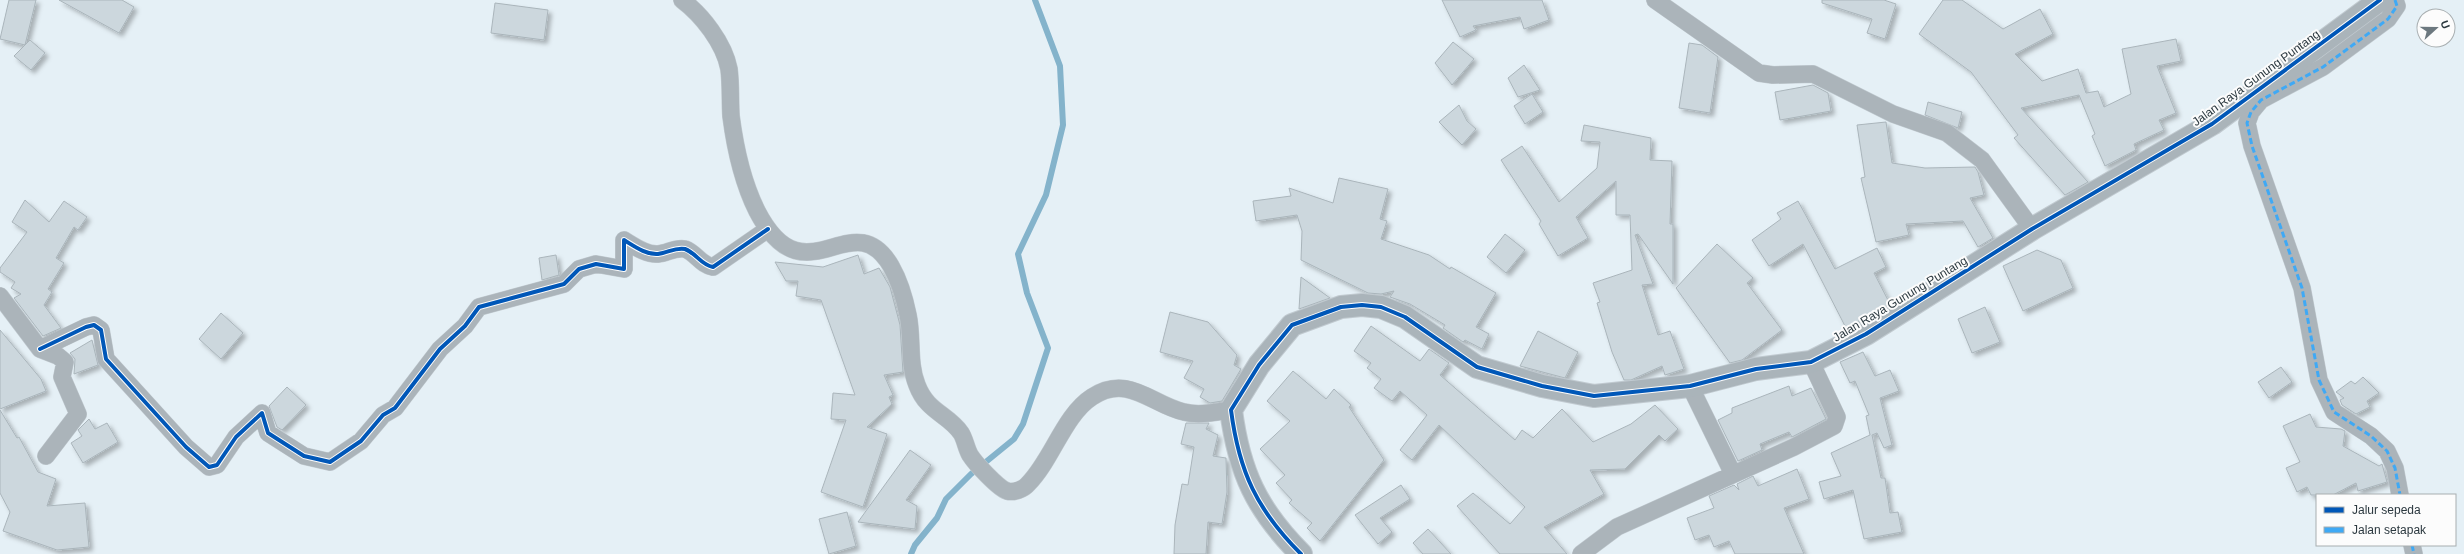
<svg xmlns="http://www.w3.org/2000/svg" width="2464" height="554" viewBox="0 0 2464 554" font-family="Helvetica,sans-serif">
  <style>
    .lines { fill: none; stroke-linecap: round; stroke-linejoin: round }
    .stream { stroke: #84b3cb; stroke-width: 6 }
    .building { fill: #ccd7dd; stroke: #aab5bb; filter: url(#shadow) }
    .street-casing { stroke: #c1cad0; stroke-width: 18 }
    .secondary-casing { stroke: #c1cad0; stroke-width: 24 }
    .street { stroke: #abb4ba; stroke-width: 17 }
    .secondary { stroke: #aab4ba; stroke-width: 22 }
    .quiet { stroke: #3fa9f5; stroke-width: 3; stroke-dasharray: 6 3; stroke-linecap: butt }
    .cycleway-casing { stroke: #fcfcfc; stroke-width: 6 }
    .cycleway { stroke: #0057b8; stroke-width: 4 }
    .labels { text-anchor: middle; stroke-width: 4; stroke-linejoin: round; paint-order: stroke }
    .street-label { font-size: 12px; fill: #2b383f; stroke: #fcfcfc }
  </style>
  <defs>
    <filter id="shadow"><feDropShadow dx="3.5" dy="3.5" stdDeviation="2" flood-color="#0004"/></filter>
  </defs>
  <rect width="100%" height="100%" fill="#e5f0f6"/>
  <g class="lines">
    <path class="stream" d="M911,554L915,545L937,518L946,499L971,474L1014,439L1023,424L1048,348L1027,293L1018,254L1046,195L1063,125L1060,66L1035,0"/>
  </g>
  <path class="building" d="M9,0H36L25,45L0,39Z
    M59,0H122L134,7L119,33Z
    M1442,0H1542L1549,20L1524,29L1520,17L1473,26L1476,30L1460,37Z
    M1822,0H1884L1896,4L1885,39L1867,33L1872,19L1822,3Z
    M1943,0H1962L2003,29L2040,9L2053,34L2015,54L2042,81L2078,69L2086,93L2098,91L2104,107L2131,94L2122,49L2176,39L2181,61L2157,66L2176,113L2159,120L2164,130L2134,144L2136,150L2105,166L2092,136L2095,134L2079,95L2021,108L2088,182L2065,195L2014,138L2018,135L1971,72L1919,34Z
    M495,3L548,10L544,40L491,33Z
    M30,40L45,53L31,70L14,56Z
    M1453,42L1474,59L1452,85L1435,63Z
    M1689,43L1702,45L1718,57L1710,113L1679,108Z
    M1524,65L1540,90L1518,97L1508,78Z
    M1813,85L1828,93L1831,111L1780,120L1775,92Z
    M1532,94L1543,112L1525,124L1514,106Z
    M1928,102L1962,112L1958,128L1925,115Z
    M1459,105L1467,121L1476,129L1462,145L1439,122Z
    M1886,122L1892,163L1925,168L1975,167L1978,172L1984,195L1970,198L1993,238L1978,247L1963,221L1906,224L1909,235L1876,242L1861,178L1865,177L1857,125Z
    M1584,125L1651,138L1650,160L1672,161L1670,224H1673V284L1638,234L1635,235L1653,284L1642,285L1658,335L1670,331L1684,369L1665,375L1662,366L1631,380H1624L1612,352L1597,303L1600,302L1593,283L1632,270L1630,215H1616V181L1576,217L1588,238L1558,256L1539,224L1541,221L1501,160L1522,146L1559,202L1597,168L1600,142L1581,141Z
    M1339,178L1388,189L1380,219L1387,221L1381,239L1429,255L1450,269L1451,267L1496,293L1476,327L1489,334L1482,349L1465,340L1463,342L1443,328L1445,325L1410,304L1390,297L1394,291L1381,294L1368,293L1301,260L1302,231L1297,215L1256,221L1253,201L1291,196L1289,188L1333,203Z
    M25,200L49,222L64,201L87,217L78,230L74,227L56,258L64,263L48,289L52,292L44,305L61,328L43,336L14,298L21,294L11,288L15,282L0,272V268L27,232L12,222Z
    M1798,201L1835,269L1877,248L1886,267L1874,273L1890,304L1846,328L1803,244L1769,266L1752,240L1781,219L1777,213Z
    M1505,234L1525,250L1506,273L1487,257Z
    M1717,244L1753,278L1747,283L1782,330L1742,360L1730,363L1676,288Z
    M2037,250L2061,260L2073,288L2023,311L2003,266Z
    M556,255L559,275L542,280L539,258Z
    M858,255L864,274L879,268L890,287L900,325L903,372L884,375L893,395L889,397L892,404L867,427L887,434L863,507L821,492L846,420L831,419L833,393L855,395L821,300L796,296L798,281H786L775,262L823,267Z
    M1301,277L1330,298L1299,309Z
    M1985,307L2000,342L1972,353L1958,319Z
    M1170,312L1208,322L1237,355L1234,365L1241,369L1222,401L1210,403L1200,397L1204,389L1184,378L1193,361L1160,352Z
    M221,313L243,333L221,359L199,339Z
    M1371,326L1420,361L1429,349L1449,363L1440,375L1515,440L1522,430L1533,438L1562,409L1593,442L1631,424L1655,405L1678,429L1665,441L1659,435L1625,469L1590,470L1604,494L1544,527L1567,554H1500L1457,506L1473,493L1510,524L1525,507L1439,425L1412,460L1400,450L1427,415L1400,391L1392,401L1374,388L1381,379L1367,368L1371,363L1354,351Z
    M0,330L41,379L46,391L0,409Z
    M1538,331L1578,352L1565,378L1520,366Z
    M92,340L98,365L74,374L75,359L70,353Z
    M1863,352L1875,376L1890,370L1899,391L1880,398L1892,445L1884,448L1877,433L1872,435L1881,478H1885L1890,513L1898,512L1902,532L1864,539L1853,490L1824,499L1819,482L1841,476L1831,453L1870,435L1866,416L1869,415L1855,381L1850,383L1840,362Z
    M2281,367L2292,382L2269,398L2258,382Z
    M1293,371L1326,399L1334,389L1351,405L1349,407L1384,460L1320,541L1307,528L1312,523L1289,503L1292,500L1276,483L1285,475L1260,449L1290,421L1267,401Z
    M2363,377L2379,393L2367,401L2370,407L2356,414L2342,405L2340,400L2344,398L2336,392L2351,381L2355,384Z
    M1789,386L1792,396L1811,388L1826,419L1792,437L1789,432L1760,444L1762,450L1738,461L1718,420L1732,413V408Z
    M287,387L306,405L282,430L277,427L269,406Z
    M0,410L17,438L19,437L38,472L56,479L47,506L85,503L89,547L57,550L3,531L10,512L0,493Z
    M2310,414L2316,427L2341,429L2345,431L2343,446L2379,466L2382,464L2387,482L2358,491L2356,483L2333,495H2311L2307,487L2297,492L2286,468L2300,462L2283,426Z
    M89,419L95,429L107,423L118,442L83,463L71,443L82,436L78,430Z
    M1186,423H1209L1206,429L1218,435L1213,456L1226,458L1227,492L1222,524L1208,522L1206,554H1174L1175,525L1182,484L1188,485L1194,447L1181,444Z
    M910,450L931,465L906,500L917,506L915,529L858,522Z
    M1797,469L1809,499L1784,508L1804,554H1735L1729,541L1714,547L1709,535L1695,540L1687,518L1714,508L1709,496L1734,485L1739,490L1737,484L1753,476L1758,486Z
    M1401,485L1410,499L1380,518L1392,532L1378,544L1355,515Z
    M847,512L856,546L829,554L819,519Z
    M1428,529L1451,554H1423L1413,543Z"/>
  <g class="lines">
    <g class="street-casing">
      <path id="street" d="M682,0C702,15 724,43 729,69C731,84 730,100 731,116C735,147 743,183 757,211C805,304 852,200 891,266C899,280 905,300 908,315C913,338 908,363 917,385C927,412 948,414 961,433C965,439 966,448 970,455C975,463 998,488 1007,491C1014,493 1024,489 1028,484C1052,460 1064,415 1092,397C1128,373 1152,405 1184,412C1199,416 1216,412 1231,410
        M1655,0L1759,73L1773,75L1813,74L1893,114L1947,133L1982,160L2032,229
        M2395,0L2397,6L2388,19L2323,67L2261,100L2251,112L2247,123L2252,146L2302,288L2319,380L2334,412L2371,436L2387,451L2395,468L2400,495
        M0,296L40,349
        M40,349L86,327L94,325L101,330L106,359L186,447L209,467L217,465L236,437L262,413L268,433L304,456L330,462L361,441L383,415L395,408L440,349L465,326L479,307L564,284L579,269L596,264L624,269V240C634,246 646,255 658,254C668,253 675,247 685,249C696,253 701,265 713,267L768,229
        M40,349L58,356L65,362L62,377L78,414L46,456
        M1690,386L1733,474
        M2412,545L2414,554
        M1581,554L1617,527L1794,447L1834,426L1837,417L1811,362"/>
    </g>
    <g class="secondary-casing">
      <path id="secondary" d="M1301,554C1257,510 1239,472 1231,410L1259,365L1292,325L1341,307L1362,305L1381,307L1405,317L1477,367L1542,386L1594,396L1690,386L1756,369L1811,362L1866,334L2032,229L2212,124L2380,0"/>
    </g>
    <use href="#street" class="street"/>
    <use href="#secondary" class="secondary"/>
    <path class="quiet" d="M2395,0L2397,6L2388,19L2323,67L2261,100L2251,112L2247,123L2252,146L2302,288L2319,380L2334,412L2371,436L2387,451L2395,468L2400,495
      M2412,545L2414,554"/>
    <g class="cycleway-casing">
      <path id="cycleway" d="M40,349L86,327L94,325L101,330L106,359L186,447L209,467L217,465L236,437L262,413L268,433L304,456L330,462L361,441L383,415L395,408L440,349L465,326L479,307L564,284L579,269L596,264L624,269V240C634,246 646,255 658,254C668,253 675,247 685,249C696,253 701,265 713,267L768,229
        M1301,554C1257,510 1239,472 1231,410L1259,365L1292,325L1341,307L1362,305L1381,307L1405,317L1477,367L1542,386L1594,396L1690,386L1756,369L1811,362L1866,334L2032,229L2212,124L2380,0"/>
    </g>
    <use href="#cycleway" class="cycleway"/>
  </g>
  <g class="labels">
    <g class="street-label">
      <text transform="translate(2256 78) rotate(-36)" y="4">Jalan Raya Gunung Puntang</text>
      <text transform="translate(1900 299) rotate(-31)" y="4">Jalan Raya Gunung Puntang</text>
    </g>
  </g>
  <rect x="2316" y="494" width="140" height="52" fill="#fcfcfc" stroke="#a8aeb0"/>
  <rect x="2324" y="507" width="20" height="6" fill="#0057b8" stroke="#a8aeb0"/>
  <text x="2352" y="514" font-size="12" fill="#2b383f">Jalur sepeda</text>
  <rect x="2324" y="527" width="20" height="6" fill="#3fa9f5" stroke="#a8aeb0"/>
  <text x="2352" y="534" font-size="12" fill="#2b383f">Jalan setapak</text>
  <g transform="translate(2436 28) rotate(69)"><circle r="19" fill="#fcfcfc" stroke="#a8aeb0"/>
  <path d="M0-3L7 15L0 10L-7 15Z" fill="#6c787f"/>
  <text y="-6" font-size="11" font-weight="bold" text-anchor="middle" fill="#2b383f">U</text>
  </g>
</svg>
